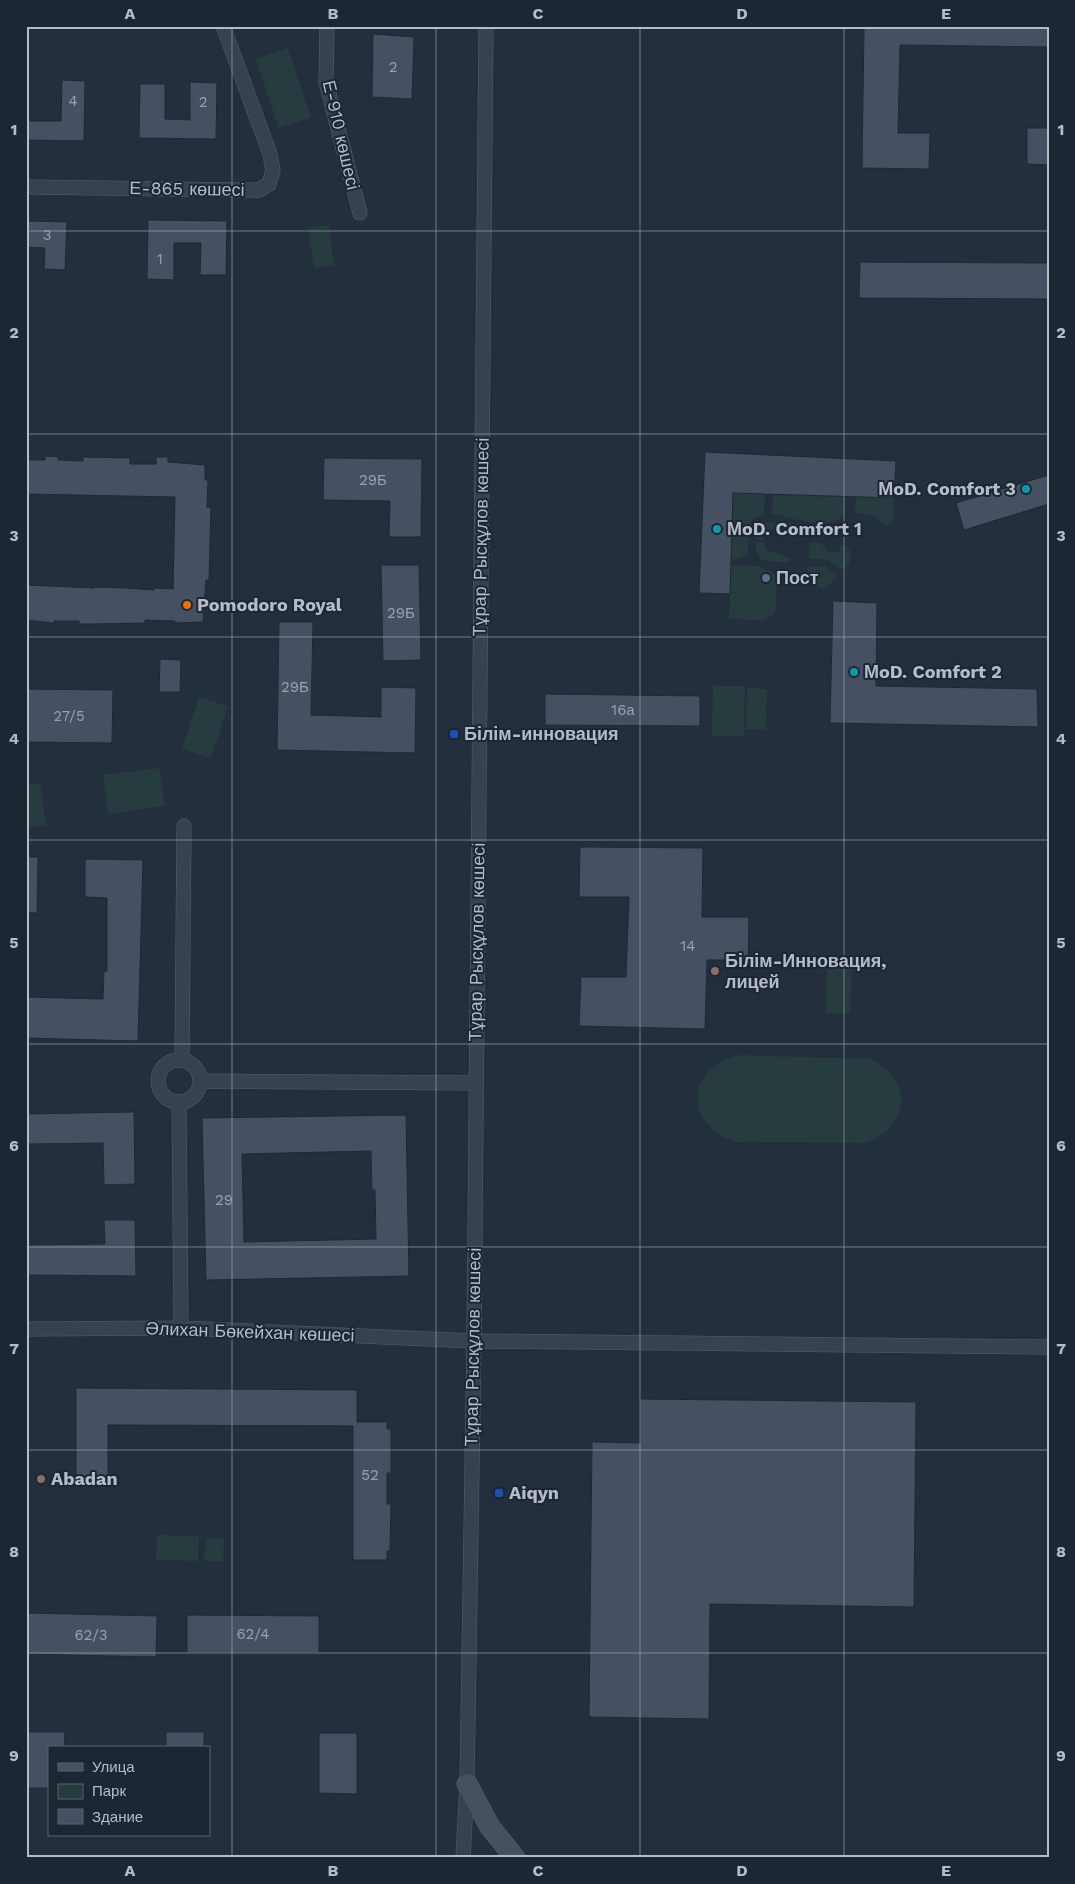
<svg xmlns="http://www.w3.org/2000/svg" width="1075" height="1884" viewBox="0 0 1075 1884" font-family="'Work Sans',sans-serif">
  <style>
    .green { fill: #263c3f }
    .building { fill: #455162; stroke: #1f2835; fill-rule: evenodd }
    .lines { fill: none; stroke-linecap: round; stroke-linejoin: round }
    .street-casing { stroke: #565f6c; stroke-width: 15 }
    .secondary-casing { stroke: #565f6c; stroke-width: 21 }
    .street { stroke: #38414e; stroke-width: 14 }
    .secondary { stroke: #465061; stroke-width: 20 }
    .grid { fill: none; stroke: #b4bcc9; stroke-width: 1; stroke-opacity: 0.55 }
    .culture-dot { fill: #0f9aa8; stroke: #1d2633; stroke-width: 2 }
    .service-dot { fill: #5c6f8a; stroke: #1d2633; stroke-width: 2 }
    .food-dot { fill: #e8710a; stroke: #1d2633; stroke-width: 2 }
    .transit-dot { fill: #1a4fb4; stroke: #1d2633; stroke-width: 2 }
    .education-dot { fill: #8d6e63; stroke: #1d2633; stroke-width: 2 }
    .labels { text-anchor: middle; stroke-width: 4; stroke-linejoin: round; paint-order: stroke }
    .number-label { font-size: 15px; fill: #98a1af }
    .street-label { font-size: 18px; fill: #b4bcc9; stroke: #1d2633 }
    .poi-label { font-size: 18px; font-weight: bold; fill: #b4bcc9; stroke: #1d2633; text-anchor: start }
    .neatline { fill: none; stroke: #b4bcc9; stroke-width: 2 }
    .grid-label { font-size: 16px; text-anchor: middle; font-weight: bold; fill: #b4bcc9 }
  </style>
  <rect width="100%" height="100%" fill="#242f3e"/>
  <path class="green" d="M288,48L311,117L279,128L256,59Z
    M329,225L334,265L314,268L308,228Z
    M733,493L765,494L764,515L753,519L750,523L748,552L741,559H731Z
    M773,494L845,496L844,514C828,534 792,516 772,514Z
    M856,497L894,498L893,521L886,526L877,517L855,512Z
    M768,522L779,523L780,526C772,530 765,529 762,540L756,539C756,529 757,524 768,522Z
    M786,522L815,528L812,535L809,536C800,533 787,534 786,522Z
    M756,542H763L766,550L790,558L791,560L787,562C770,561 754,565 756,542Z
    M815,542L824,546L827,551L839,553L841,544C855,548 853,562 843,570L827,560L809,558V546Z
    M731,565L758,566L774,573L777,580L776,609L774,614L764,620L729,619Z
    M824,566L838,576L824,589L810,584V575L806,567Z
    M713,686H745L744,736H712Z
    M747,688L767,689L766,730L746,729Z
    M199,697L228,706L211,758L182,749Z
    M159,768L165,806L108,814L103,775Z
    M40,783L46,825L26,828V785Z
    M827,967H852L850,1013H826Z
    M741,1055L871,1059C913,1080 911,1125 867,1143L737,1142C683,1127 685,1065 741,1055Z
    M157,1535L199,1536L198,1561L156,1560Z
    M206,1538L224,1539L223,1562L204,1561Z"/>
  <path class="building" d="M864,26H1049V47L900,45L898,133H930L929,169L862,168Z
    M373,34L414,37L412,99L372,97Z
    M62,80L85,81L84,141L26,140V121H61Z
    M190,82L217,83L216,139L139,138L140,84H165V119L190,120Z
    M1027,128H1049V165L1027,164Z
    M148,220L227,221L226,275H200L201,243H174V280L147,279Z
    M26,221L67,222L65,270L44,269L45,248L26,247Z
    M860,262L1049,263V299L859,298Z
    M705,452L896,461L894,498L733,493L730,594L699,593Z
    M45,456L58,457V460L83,461V457L130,458V464H156V457H168V462L205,465V480H208L207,507H211L209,580H206L203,622L175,623V621L145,620V623L92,624H79V621H54V623L26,620V585L94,588V587L126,588L154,590V588L173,589L175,497L26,494V460H45Z
    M324,458L422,459L421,537H389L390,501L323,500Z
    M1049,475V504L964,530L956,503Z
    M381,565H419L421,660L383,661Z
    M833,601L877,603L876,686L1037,689L1038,727L830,723Z
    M279,622H313L311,715L381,717V687L416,688L415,753L277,750Z
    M160,659L181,660L180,692H159Z
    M26,689L113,690L112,743L26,742Z
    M545,694L700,696V726L545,725Z
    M580,847L703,848L702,917H749L748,960H707L705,1029L579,1026L581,977H626L629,897H579Z
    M26,857H38L37,913H26Z
    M85,859L143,860L138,1041L26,1038V997L103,999L104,971H107V898L85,897Z
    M134,1112L135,1184L104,1185L103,1143L26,1144V1114Z
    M406,1115L409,1276L206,1280L202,1118ZM371,1151L372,1190H375L376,1239L244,1242L242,1154Z
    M104,1220H135L136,1276L26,1275V1245L105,1244Z
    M76,1388L357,1390V1422H387V1429H391V1473H387V1504H391L390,1551H387V1560H353V1426L108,1425V1478H76Z
    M640,1399L916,1402L914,1607L710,1604L709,1719L589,1717L592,1442L640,1443Z
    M26,1613L157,1616L156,1657L26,1654Z
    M187,1615L319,1616V1653H187Z
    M26,1732H65L64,1748H49V1788H26Z
    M166,1732H204V1748H166Z
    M319,1733H357V1794L319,1793Z"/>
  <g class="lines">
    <g class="street-casing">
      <path id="street" d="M327,26L326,82L360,213
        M26,187L243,190H259L269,184L273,171L270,154L223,26
        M158 1081a21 21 0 1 1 42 0a21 21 0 1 1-42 0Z
        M182,1060L184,826
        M201,1081L475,1083
        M179,1102L181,1328
        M26,1329L181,1328L474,1341L1049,1347
        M463,1858L467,1784L474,1341L486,26"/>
    </g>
    <g class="secondary-casing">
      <path id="secondary" d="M467,1784L490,1827L515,1858"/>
    </g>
    <use href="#street" class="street"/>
    <use href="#secondary" class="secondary"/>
  </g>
  <path class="grid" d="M232,26V1858M436,26V1858M640,26V1858M844,26V1858M26,231H1049M26,434H1049M26,637H1049M26,840H1049M26,1044H1049M26,1247H1049M26,1450H1049M26,1653H1049"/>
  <g class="culture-dot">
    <circle cx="1026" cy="489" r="5"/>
    <circle cx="717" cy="529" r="5"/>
    <circle cx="854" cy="672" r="5"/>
  </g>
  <circle class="service-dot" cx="766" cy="578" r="5"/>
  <circle class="food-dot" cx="187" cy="605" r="5"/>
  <g class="transit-dot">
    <rect x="449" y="729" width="10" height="10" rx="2.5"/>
    <rect x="494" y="1488" width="10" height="10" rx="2.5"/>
  </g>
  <g class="education-dot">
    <circle cx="715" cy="971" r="5"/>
    <circle cx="41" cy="1479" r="5"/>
  </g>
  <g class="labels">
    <g class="number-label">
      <text x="393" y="72">2</text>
      <text x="73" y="106">4</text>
      <text x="203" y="107">2</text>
      <text x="47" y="240">3</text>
      <text x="160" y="264">1</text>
      <text x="373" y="485">29Б</text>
      <text x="401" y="618">29Б</text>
      <text x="295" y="692">29Б</text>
      <text x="623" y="715">16а</text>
      <text x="69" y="721">27/5</text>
      <text x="688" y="951">14</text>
      <text x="224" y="1205">29</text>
      <text x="370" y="1480">52</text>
      <text x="253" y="1639">62/4</text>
      <text x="91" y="1640">62/3</text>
    </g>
    <g class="street-label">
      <text transform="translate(341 135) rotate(77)" y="6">Е-910 көшесі</text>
      <text transform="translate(187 189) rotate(1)" y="6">Е-865 көшесі</text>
      <text transform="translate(481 537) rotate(-89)" y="6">Тұрар Рысқұлов көшесі</text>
      <text transform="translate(477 942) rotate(-89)" y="6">Тұрар Рысқұлов көшесі</text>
      <text transform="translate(250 1332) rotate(2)" y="6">Әлихан Бөкейхан көшесі</text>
      <text transform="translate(473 1347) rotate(-89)" y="6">Тұрар Рысқұлов көшесі</text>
    </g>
    <g class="poi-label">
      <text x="1016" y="495" text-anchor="end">МoD. Comfort 3</text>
      <text x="727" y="535">МoD. Comfort 1</text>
      <text x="776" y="584">Пост</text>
      <text x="197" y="611">Pomodoro Royal</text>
      <text x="864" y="678">МoD. Comfort 2</text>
      <text x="464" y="740">Білім-инновация</text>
      <text x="725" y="967">Білім-Инновация,<tspan x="725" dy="21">лицей</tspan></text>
      <text x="51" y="1485">Abadan</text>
      <text x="509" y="1499">Aiqyn</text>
    </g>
  </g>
  <rect width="1075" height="1884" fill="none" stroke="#1d2633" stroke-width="55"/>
  <rect x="48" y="1746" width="162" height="90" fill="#1d2633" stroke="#59626f"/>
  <rect x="58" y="1763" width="25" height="8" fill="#465061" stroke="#59626f"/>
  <text x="92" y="1772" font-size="15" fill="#b4bcc9">Улица</text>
  <rect x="58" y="1784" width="25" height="15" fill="#263c3f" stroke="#59626f"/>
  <text x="92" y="1796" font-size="15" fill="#b4bcc9">Парк</text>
  <rect x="58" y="1809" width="25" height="15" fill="#455162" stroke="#59626f"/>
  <text x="92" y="1822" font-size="15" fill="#b4bcc9">Здание</text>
  <rect x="28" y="28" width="1020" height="1828" class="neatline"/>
  <g class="grid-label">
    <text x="130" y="19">A</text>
    <text x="333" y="19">B</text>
    <text x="538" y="19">C</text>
    <text x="742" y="19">D</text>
    <text x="946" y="19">E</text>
    <text x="14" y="135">1</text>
    <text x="1061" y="135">1</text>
    <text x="14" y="338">2</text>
    <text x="1061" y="338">2</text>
    <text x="14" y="541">3</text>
    <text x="1061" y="541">3</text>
    <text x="14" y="744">4</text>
    <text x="1061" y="744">4</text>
    <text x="14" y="948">5</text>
    <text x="1061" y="948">5</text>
    <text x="14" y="1151">6</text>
    <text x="1061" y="1151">6</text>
    <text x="14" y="1354">7</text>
    <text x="1061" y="1354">7</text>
    <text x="14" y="1557">8</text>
    <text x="1061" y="1557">8</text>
    <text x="14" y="1761">9</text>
    <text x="1061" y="1761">9</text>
    <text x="130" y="1876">A</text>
    <text x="333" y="1876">B</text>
    <text x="538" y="1876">C</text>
    <text x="742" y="1876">D</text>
    <text x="946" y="1876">E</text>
  </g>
</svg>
